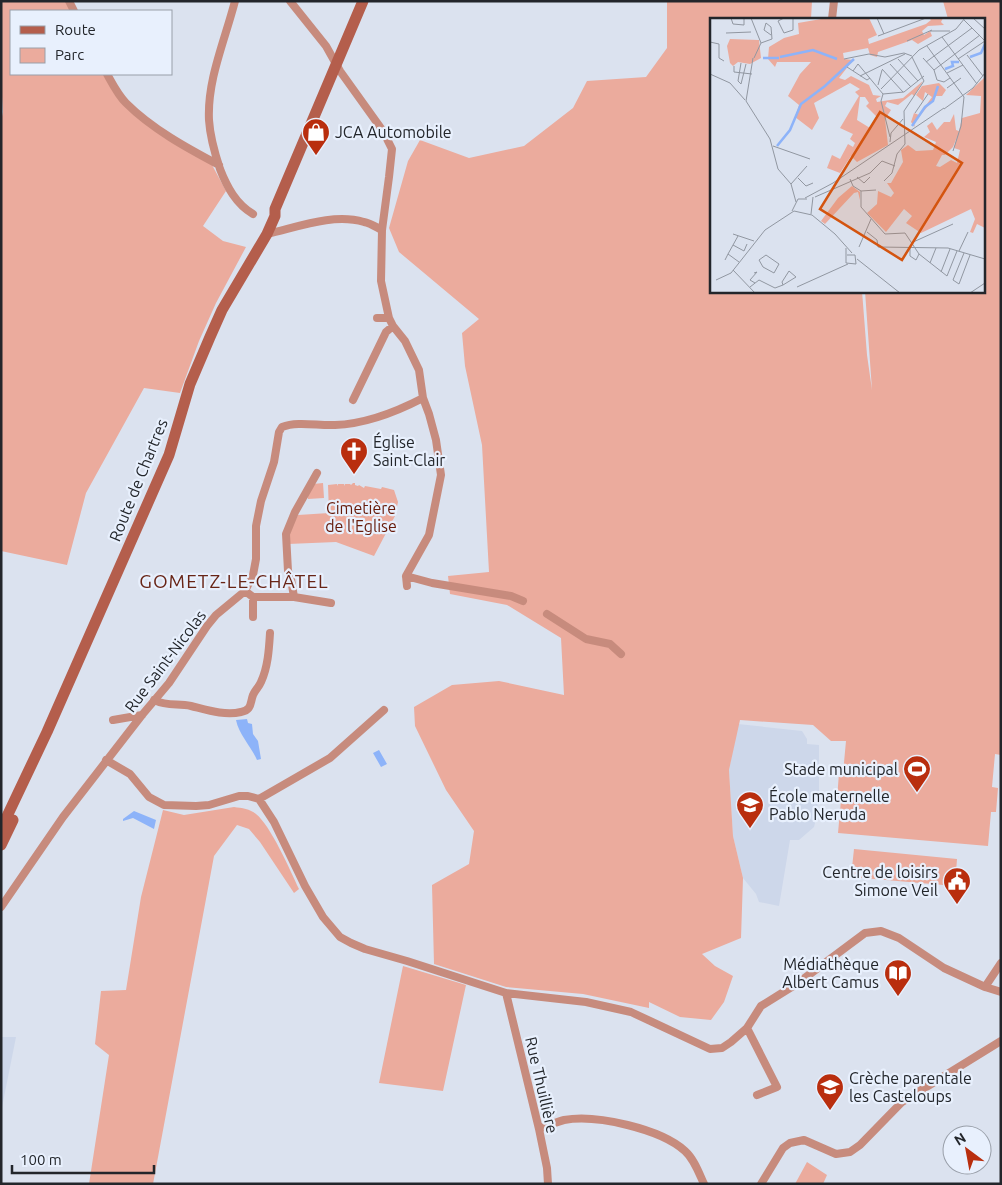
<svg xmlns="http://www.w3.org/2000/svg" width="1002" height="1185" viewBox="0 0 1002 1185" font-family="Ubuntu,sans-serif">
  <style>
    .built { fill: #cdd7ea }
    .green { fill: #ebab9d }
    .water { fill: #8db3f9 }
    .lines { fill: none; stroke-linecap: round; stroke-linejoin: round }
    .street { stroke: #c78b7d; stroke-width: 8 }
    .secondary { stroke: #b45e4c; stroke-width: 11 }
    .labels { text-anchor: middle; stroke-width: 4.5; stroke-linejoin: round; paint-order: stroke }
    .poi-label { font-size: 16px; fill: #23262b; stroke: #e8f0fd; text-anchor: start }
    .street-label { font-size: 16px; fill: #23262b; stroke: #e8f0fd }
    .park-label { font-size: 16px; fill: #671b0b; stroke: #e8f0fd }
    .quarter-label { font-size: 19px; letter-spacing: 1px; fill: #682517; stroke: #e8f0fd }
    .inset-river { fill: none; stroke: #8db3f9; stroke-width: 2.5 }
    .inset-road { fill: none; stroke: #9197a1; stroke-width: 1 }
    .view { fill: #d4540f; fill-opacity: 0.15; stroke: #d4540f; stroke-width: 2.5 }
    .inset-edge { fill: none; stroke: #23262b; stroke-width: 2.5 }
  </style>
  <rect width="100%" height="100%" fill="#dbe2ef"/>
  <path class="built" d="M738,724L802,731L807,739V744L819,745V795L815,823L814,827L799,840H790L779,906L759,902L756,894L743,878L733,836L729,770Z
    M1,1037H16L1,1112Z"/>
  <path class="green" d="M1,1H68L72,11H11V74H103L123,103L211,163L226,191L203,226L223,241L246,247L216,303L199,341L180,393L144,388L86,493L67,565L1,551V121L3,112L1,82Z
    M667,1H812L811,19H711V291H862L867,355L872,390L865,291H983V19H948L943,1H1001V755L995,754L992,787L998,788L996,812H991L988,846L838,833L841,800L837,799L839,773H843L846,741H831L813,725L740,720L729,770L733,836L743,878L741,938L702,954L715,966L733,976L724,1002L711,1020L680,1017L649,1002V1008L583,994L506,987L434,964L432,885L469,864L474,831L446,790L415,726L414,707L452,685L499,681L564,695L561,638L507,605L450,594L448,576L489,572L482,445L465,366L462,333L479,319L399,252L389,228L408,161L420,140L469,158L524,146L573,108L587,81L646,77L667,48Z
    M323,483L324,498L308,499L307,494L313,484Z
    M353,483H355V485L358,486L359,485L364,488L365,486L381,489L382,487L394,490L398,502L395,516L374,556L336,542L288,544L291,528L298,515L329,513L328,485L337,484V486L338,484H344L345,486V484H350L351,485Z
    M234,807C242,808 250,809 256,814C271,826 290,870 299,889L294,893L260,842L249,829L237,825L214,856L153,1184H89L109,1055L95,1044L101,991L126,990L141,897L163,810L184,815Z
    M854,849L957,859L955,886L851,877Z
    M403,966L466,985L443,1091L379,1083Z
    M807,1162L827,1175L823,1184H795Z"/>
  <path class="water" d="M247,719L248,723L252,724L253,734L258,741L261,759L257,760C251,746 239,735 236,720Z
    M379,750L387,764L381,767L373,753Z
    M134,811L156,820L154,829L133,818L123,821V819Z"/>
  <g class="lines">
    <path class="street" d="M69,1L74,11
      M235,1C225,40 207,80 209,120C210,136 215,154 220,169C227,187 236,204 253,214
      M290,1L326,46L340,71L383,131L392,149L389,177L382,230L381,281L389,318L393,326L405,341L419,370L423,398L429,414L436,440L441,475L429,535L406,576L407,586
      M832,19L834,1
      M107,74C112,83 118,95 126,103C152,129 187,148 219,165
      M267,234C298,227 333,213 364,222C370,223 376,227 382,230
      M377,318H389
      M353,400L386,332L393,326
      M406,576L432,583L511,596L523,601
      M245,591L253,597H294L331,603
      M253,597V617
      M294,597L291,579L288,571L286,534L295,512L317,473
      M547,614L586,639L610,644L621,654
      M154,700C168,707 177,703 191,706C207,710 225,716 241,712C252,710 250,703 253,695C255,690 259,687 261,682C268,667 269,649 270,633
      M113,720L142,715
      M106,760L130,774L149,797L164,805L196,806L209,805L239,796H248L259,799L274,822L305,886L323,917L340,937L351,943L365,949L407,961L506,993L586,1002L631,1012L710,1049L722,1048L731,1042L747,1028L761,1006L798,983L865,933L881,931L899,938L944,968L985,987L1001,992
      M259,799L330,758L384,710
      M1,907L63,817L142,715L169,683L207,626L216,615L245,591L253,575L256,559V526L261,501L274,462L279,432L282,427C298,421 318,426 335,425C366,424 396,412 423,398
      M985,987L1001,963
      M506,993L539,1129L547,1168L548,1184
      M747,1028L777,1087L757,1095
      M539,1129C547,1126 556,1122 564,1120C596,1114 661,1129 685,1151C694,1159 699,1173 704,1184
      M761,1184L783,1148L790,1143L804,1140L836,1154L850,1152L860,1145L902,1102L1001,1041"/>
    <path class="secondary" d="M1,829L47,732L169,455L190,384L210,337L222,310L267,234L275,216V209L363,1
      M1,845L13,820"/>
  </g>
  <defs>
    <g id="shop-pin" transform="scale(1.4375)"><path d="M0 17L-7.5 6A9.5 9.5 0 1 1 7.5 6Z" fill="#b92e0e" stroke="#e8f0fd"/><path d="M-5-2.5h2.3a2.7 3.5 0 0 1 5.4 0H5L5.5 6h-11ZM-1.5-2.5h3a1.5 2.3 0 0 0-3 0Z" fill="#fff"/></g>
    <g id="church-pin" transform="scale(1.4375)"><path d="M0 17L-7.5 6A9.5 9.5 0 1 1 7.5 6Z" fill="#b92e0e" stroke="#e8f0fd"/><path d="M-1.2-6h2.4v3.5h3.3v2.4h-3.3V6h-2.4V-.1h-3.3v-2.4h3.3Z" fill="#fff"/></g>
    <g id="stadium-pin" transform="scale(1.4375)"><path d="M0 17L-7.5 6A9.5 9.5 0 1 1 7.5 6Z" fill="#b92e0e" stroke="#e8f0fd"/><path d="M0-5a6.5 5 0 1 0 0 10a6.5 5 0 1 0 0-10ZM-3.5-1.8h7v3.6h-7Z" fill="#fff"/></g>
    <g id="school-pin" transform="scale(1.4375)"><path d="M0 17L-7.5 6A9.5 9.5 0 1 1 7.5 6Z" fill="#b92e0e" stroke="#e8f0fd"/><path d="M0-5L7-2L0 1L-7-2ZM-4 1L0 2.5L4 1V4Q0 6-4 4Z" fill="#fff"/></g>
    <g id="civic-pin" transform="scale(1.4375)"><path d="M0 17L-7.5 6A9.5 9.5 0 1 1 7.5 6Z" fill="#b92e0e" stroke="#e8f0fd"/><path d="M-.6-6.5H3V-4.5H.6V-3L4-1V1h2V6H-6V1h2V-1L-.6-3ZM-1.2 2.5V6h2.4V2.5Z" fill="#fff"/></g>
    <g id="library-pin" transform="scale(1.4375)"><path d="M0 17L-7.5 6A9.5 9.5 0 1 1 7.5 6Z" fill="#b92e0e" stroke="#e8f0fd"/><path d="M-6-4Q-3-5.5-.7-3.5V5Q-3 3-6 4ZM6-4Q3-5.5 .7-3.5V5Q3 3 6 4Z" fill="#fff"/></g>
  </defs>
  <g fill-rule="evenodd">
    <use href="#shop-pin" x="316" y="132"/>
    <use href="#church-pin" x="354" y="451"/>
    <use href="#stadium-pin" x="917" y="769"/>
    <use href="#school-pin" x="750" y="805"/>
    <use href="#civic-pin" x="957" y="881"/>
    <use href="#library-pin" x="898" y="973"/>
    <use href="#school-pin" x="830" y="1087"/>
  </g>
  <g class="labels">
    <g class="poi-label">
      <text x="335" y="138">JCA Automobile</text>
      <text x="373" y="448">Église<tspan x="373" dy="18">Saint-Clair</tspan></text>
      <text x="898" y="775" text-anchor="end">Stade municipal</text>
      <text x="769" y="802">École maternelle<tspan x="769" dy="18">Pablo Neruda</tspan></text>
      <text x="938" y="878" text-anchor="end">Centre de loisirs<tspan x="938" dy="18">Simone Veil</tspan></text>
      <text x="879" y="970" text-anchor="end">Médiathèque<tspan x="879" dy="18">Albert Camus</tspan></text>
      <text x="849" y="1084">Crèche parentale<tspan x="849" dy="18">les Casteloups</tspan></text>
    </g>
    <g class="street-label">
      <text transform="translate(138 480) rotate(-68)" y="6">Route de Chartres</text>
      <text transform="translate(165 661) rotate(-53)" y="6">Rue Saint-Nicolas</text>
      <text transform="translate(542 1085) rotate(77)" y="6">Rue Thuillière</text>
    </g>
    <g class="park-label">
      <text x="361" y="514">Cimetière<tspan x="361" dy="18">de l'Eglise</tspan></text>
    </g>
    <g class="quarter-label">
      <text x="234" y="588">GOMETZ-LE-CHÂTEL</text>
    </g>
  </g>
  <g transform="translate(710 18)">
    <rect width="275" height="275" fill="#dbe2ef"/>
    <path d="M117,0H159L167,17L158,21L159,26L216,6L221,2L219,0H233L231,4L234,7L218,8L212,13L214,17L220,13L222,18L208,26L202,22L168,34L167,39L160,37L158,30L133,35L134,41L143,42L129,60L135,62L141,58L159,67L163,77L171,78L166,81L167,84L193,80L213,63L204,78L202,76L188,87L177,84L175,88L181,92L175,101L178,127L147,144L141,138L130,155L117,150L122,137L130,141L138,126L143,129L145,125L140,121L143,116L130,110L149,78L145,74L150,71L140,65L104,85L109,100L102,112L85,99L89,87L78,78L90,56L101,44H67L65,49L58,41L59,29L74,20L89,16L88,5ZM150,79H155L159,85L156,88L167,99L160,110L147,102ZM20,21L49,22L51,40L40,46L28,44L23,48L20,45L17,28ZM274,60L275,210L267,206L263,215L260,214L265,201L261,191L211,215L196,205L202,198L194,191L176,214L157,195L167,186L168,173L181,179L184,175L177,165H181L193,144L191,132L198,127L206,133L223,132L226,124L214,119L220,114L217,108L222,104L227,112L234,104H240L244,96L246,112L249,113L252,100L270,95L271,78L256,77ZM247,119L244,130L250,132L247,145L241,142L230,149L226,148L232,137H235L243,129ZM229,65L236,72L232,78H226L204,105L205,109L201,104L204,95L209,97L222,79L215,74L213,83L206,77L212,68ZM142,168L150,174V182L148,174L144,175L115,206L111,203L128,180Z" fill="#ebab9d" fill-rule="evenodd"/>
    <path class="inset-river" d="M70,39L103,32L127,41M260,39L271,35L275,26M53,40H69M235,51L243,48L242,44H249M202,108L215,89L223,83L228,68M67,128L80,112L91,86L115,68L144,41"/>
    <path class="inset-road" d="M21,0L23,6L34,7V0M41,0L51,25L44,40M74,0L68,3L74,15L83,12V0M167,0L174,16M263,0L275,11M220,13H240M16,15L41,14M168,18L216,0M232,19L267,66M197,23L222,12M0,24L9,26V40L14,43M51,25L62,21L61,9L56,5L54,12L61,17M217,28L254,79L251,108L243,133M257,37L273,58M43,40L36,83L60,121L68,151L81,166L86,184M213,40L224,52L227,62L234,64L240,60M134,41L159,36L175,39L194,35L202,38M188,41L208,63M248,41L275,23L254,2M216,44L262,10M31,45L28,63L31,66L36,46M180,46L201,69M24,48V54L42,56M137,49L157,62L160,60M172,51L193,74M224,52L270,17M143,53L148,46L173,76M237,55L253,47M0,56L20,65L35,82M150,58L195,36M168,67L172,52M237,70L251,60M171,71L209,32L246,11L255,0M173,76L194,74L214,58M173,76L171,83L180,119M234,91L263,70L275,55M205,95L218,76M180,124L181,115L193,101M63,128L100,141M147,159L154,165L160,159M88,160L96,168L103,165M140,161L143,168L151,173V189L175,216L195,215L209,236L237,258L247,233M174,163L182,155L187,136L195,126L194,93L214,63L202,39M81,166L97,148M151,173L166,172M105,179L160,155L172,143L185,148M95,180L123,165L234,90M82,193L88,181H97M101,196L103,179M157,214L167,222L168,229L238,230L275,241M23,216L44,223M201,225L243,206M23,227L34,233L37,226M149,229L161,201M136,230V245L146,246L145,237H137M200,230V238L206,242L209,236M249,233L258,214M254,235L243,262L249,266L260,237M18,236L28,218M56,237L69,246L64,255L53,249L49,242ZM147,241L190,275M15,242L18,236L29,244M220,245L226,230M23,252L45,275M79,253L86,259L73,267L72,264ZM231,254L240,231M44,255L47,254L40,262L45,265M6,262L21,255L55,212L84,193L102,197L125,216L142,235M40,269L49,262L65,270L73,267M87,269L138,246M260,275L275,265"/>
    <path class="view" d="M170,94L252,145L192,242L110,191Z"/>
    <rect width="275" height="275" class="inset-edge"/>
  </g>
  <rect width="1002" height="1185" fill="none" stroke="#23262b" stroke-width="5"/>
  <rect x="10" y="10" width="162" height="65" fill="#e8f0fd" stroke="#999fa9"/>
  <rect x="20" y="26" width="25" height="8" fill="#b45e4c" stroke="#999fa9"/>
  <text x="55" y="35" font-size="15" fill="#23262b">Route</text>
  <rect x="20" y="48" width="25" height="15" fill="#ebab9d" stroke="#999fa9"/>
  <text x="55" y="60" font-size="15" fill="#23262b">Parc</text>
  <g transform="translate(967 1150) rotate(328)"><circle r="24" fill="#e8f0fd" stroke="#999fa9"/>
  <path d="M0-4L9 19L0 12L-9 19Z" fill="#b92e0e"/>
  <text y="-8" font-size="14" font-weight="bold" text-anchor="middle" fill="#23262b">N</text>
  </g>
  <path d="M12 1165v8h142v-8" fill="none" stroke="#23262b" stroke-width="2.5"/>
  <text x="20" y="1165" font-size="15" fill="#23262b" stroke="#e8f0fd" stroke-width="4" paint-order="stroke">100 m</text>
</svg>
